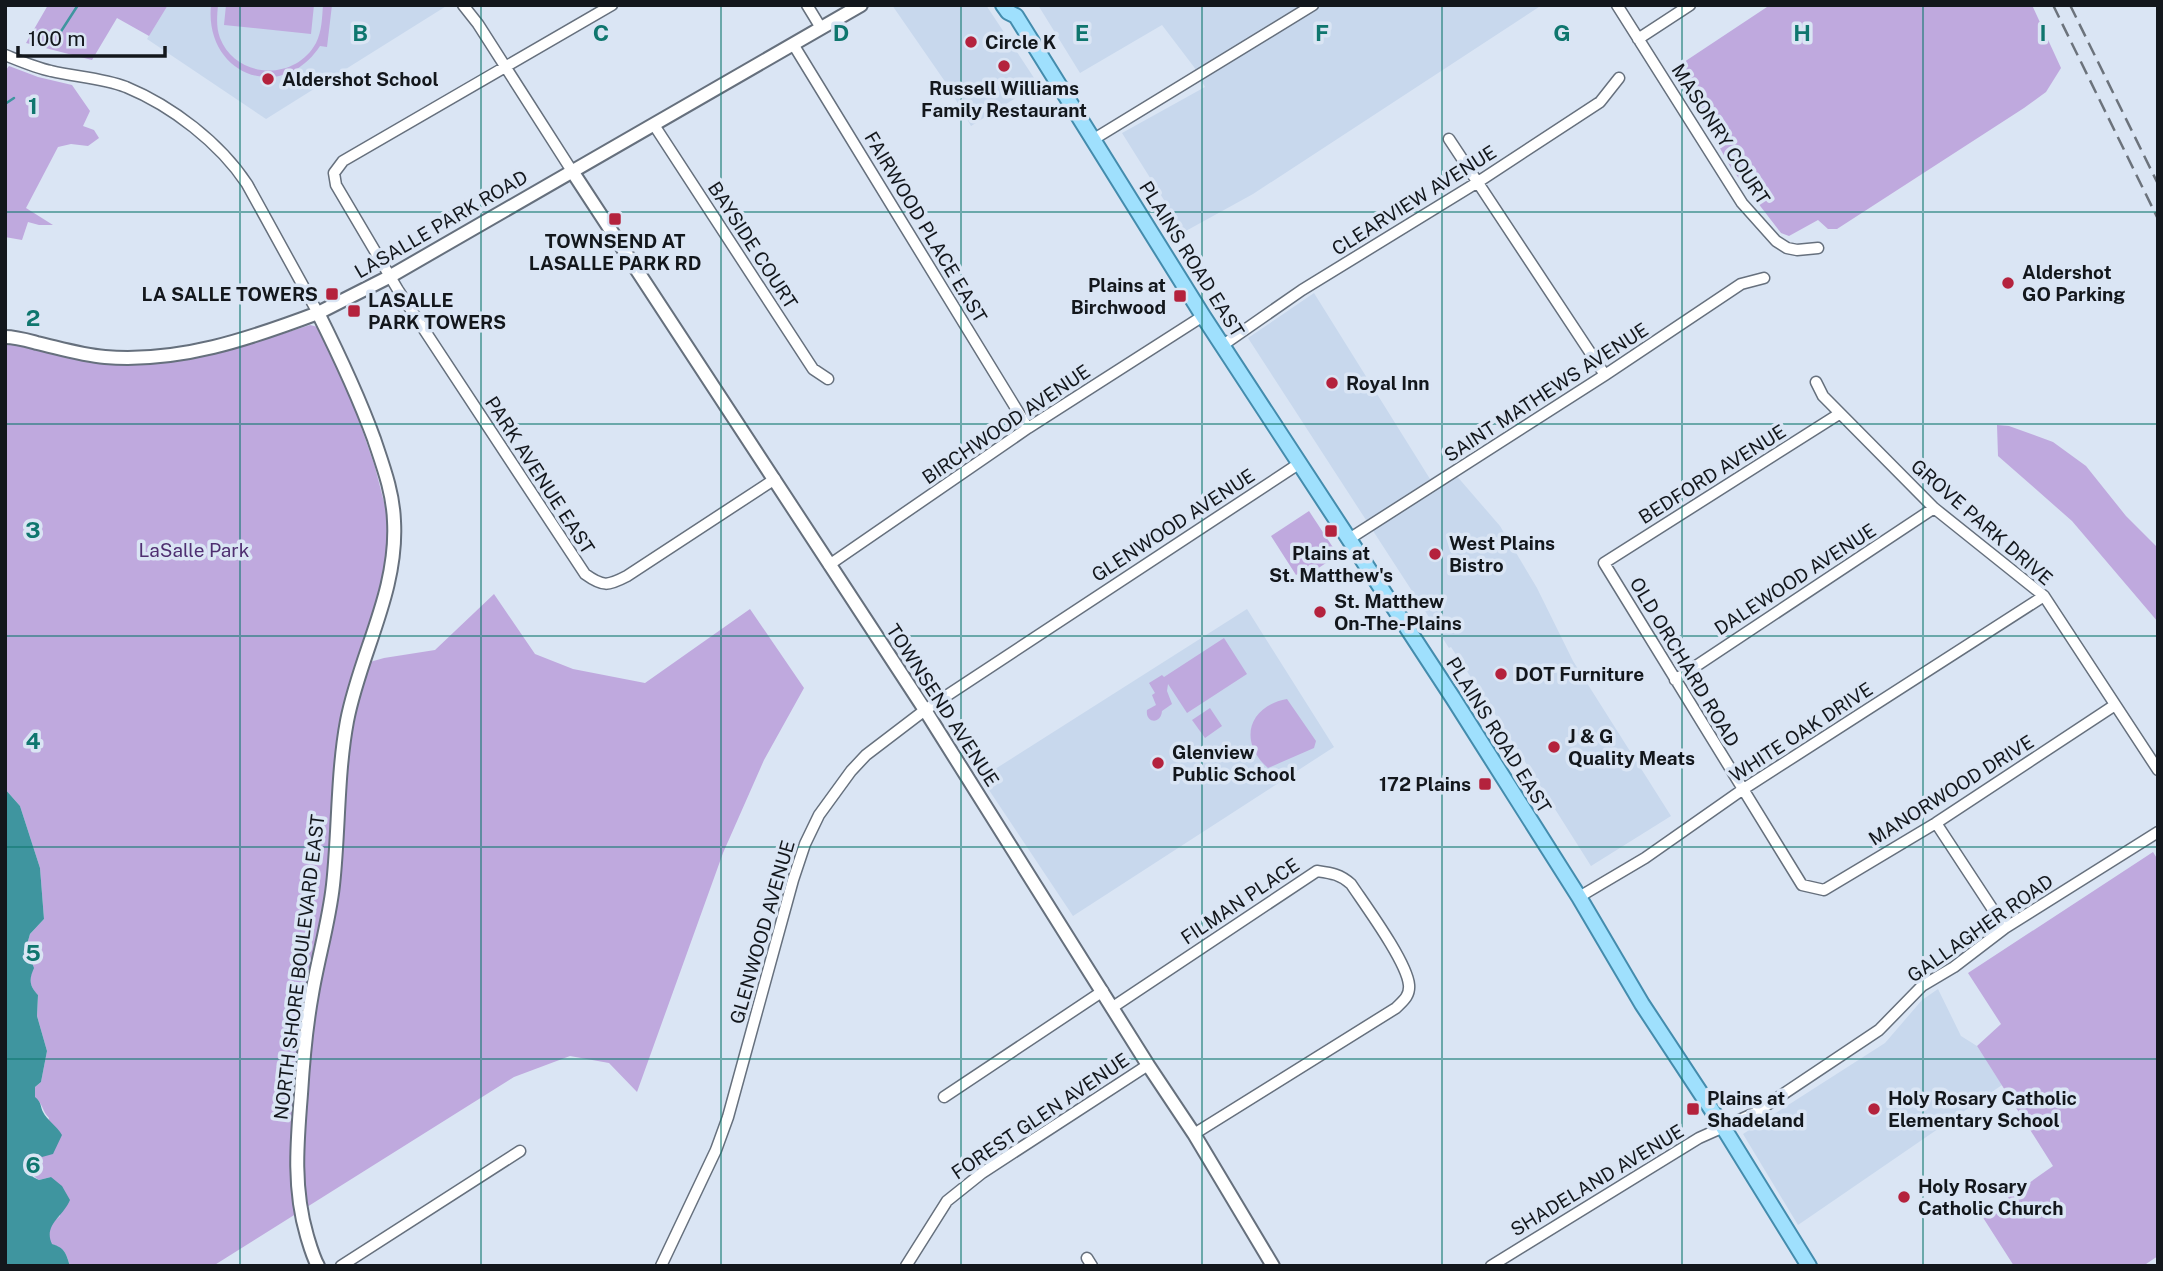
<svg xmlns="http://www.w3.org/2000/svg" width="2163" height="1271" viewBox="0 0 2163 1271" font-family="'Public Sans',sans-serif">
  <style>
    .built { fill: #c8d8ed }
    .green { fill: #bfa9de }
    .water { fill: #3f959f }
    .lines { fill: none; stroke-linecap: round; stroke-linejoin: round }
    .stream { stroke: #3f959f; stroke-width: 2.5 }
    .minor-casing { stroke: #66707d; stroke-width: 13 }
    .tertiary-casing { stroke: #66707d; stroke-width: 16 }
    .secondary-casing { stroke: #66707d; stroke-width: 16 }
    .primary-casing { stroke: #448cad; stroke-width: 18 }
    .minor { stroke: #fff; stroke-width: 10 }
    .tertiary { stroke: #fff; stroke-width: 12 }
    .secondary { stroke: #fff; stroke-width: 12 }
    .primary { stroke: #9fe0fd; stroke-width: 14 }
    .rail { stroke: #6c737c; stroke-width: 2.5; stroke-dasharray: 14 7; stroke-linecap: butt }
    .grid { fill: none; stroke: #0f766e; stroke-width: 2; stroke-opacity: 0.55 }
    .poi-dot { fill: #b4223d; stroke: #dae5f4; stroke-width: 2.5 }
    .labels { text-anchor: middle; stroke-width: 7; stroke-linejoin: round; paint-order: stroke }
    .poi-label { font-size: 19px; font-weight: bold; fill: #13171c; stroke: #dae5f4; text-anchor: start }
    .street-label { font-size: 19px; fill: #13171c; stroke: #dae5f4 }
    .park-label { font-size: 19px; fill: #4f2f71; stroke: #dae5f4 }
    .grid-label { font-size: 23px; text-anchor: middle; font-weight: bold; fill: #0f766e; stroke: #dae5f4; stroke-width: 7; stroke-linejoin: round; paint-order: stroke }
  </style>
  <rect width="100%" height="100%" fill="#dae5f4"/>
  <path class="built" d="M168,5H448L266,119L147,39Z
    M892,5H986L1038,84L971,126L946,83Z
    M1038,5H1542L1253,194L1184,232L1122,133L1205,87L1194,67L1162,25L1080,73Z
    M1314,293L1430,479L1449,467L1500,526L1537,588L1573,661L1671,816L1591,866L1493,711L1451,647L1449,648L1248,338Z
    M1247,609L1334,747L1073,916L981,778Z
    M1938,989L1961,1036L1977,1046L2002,1085L1798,1225L1743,1134L1885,1043L1922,1000Z"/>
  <path class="green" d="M48,5H168L149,36L117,18L92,60L26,43Z
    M211,5H218C217,17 216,27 220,38C236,79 295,82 316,43C322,31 322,18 323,5H332L327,47L320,46C281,105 204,74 211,5Z
    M226,5H314L311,34L224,25Z
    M1770,5H2032L2061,68L2046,92L2024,108L1837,229H1828L1818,220L1789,236L1781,233L1731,168L1675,68Z
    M9,66L38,77L72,85L90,111L83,126L94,130L99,138L88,146L71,144L58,147L26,208L53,225H39L28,222L22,240L5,237V71Z
    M310,325L318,327L336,358L345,380L375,467L387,514L389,554L383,583L356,666L384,658L435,650L494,594L535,654L573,669L645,683L750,609L804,688L764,760L723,853L637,1092L609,1063L570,1056L514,1077L213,1266H70C66,1253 65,1248 51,1244C46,1232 50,1224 60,1216L51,1177L39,1180C29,1174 27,1165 34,1155L38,1154L49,1118C42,1111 43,1103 35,1098V1087L41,1082L47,1051L37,1016L38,995C29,986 29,979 33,968L26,948L30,934L44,919L40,868L20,806L5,789V332L12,330L37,335L60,354L170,360L201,356L260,341Z
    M1997,425L2009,426L2053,442L2086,466L2126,516L2158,548V622L2072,521L1998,456Z
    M1309,511L1338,555L1308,575L1304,570L1296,575L1271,536Z
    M1224,638L1247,674L1187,713L1168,684L1167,691L1172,704L1162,711C1161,725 1145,723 1147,710L1156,705L1152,695L1155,693L1149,683L1162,675L1164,677Z
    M1287,699L1316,741L1314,748L1268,768C1238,742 1248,706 1287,699Z
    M1210,708L1222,726L1205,738L1192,720Z
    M2153,852L2158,860V1256L2143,1266H2014L1982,1216L2053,1166L1977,1046L2001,1024L1968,973Z"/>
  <path class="water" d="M5,789L20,806L40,868L44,919L30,934L26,948L34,968C29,979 29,986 38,995L37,1016L47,1051L41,1082L35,1087V1097C42,1103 40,1106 43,1112C47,1120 57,1126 62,1135L53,1154L42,1157L38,1154L34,1155L29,1168L33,1177L39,1180L51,1177L62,1186L70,1200C63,1217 43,1225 52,1244C65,1248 66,1253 70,1266H5Z"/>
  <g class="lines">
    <path class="stream" d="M58,36L78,5
      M5,104L14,98"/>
    <g class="minor-casing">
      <path id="minor" d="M463,5L478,24L572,171
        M612,5L343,161L334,173L336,185L398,290L585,574C603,587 608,586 627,576L775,479
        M807,5L821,28
        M1617,5L1742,203L1776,241L1787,248L1797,250L1818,248
        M1638,39L1690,5
        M793,44L1028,428
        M5,55C20,61 36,68 51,71C76,77 102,78 126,87C172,106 220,143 247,184L318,313
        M654,125L813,369L828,379
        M1094,139L1313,5
        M1449,139L1605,375
        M1223,345L1302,290L1478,182L1600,102L1619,78
        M1816,382L1823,396L1934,508L2044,596L2158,770
        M1839,414L1604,563L1802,885L1824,890L1936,823L2115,705
        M1349,539L1605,375L1741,284L1764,278
        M829,565L1028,428L1203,316
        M1675,680L1934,508
        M1936,823L2005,928
        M1579,897L1645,858L1742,790L2044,596
        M1113,1007L1317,871C1331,873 1340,874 1351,884C1365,905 1407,962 1409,985C1410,996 1403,1001 1396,1008L1194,1134
        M944,1097L1103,991
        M1087,1258L1092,1266
        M341,1266L520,1151
        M661,1266L716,1150L728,1117L793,880L805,844L819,815L851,771L866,755L925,710L1300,463
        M906,1266L947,1201L982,1173L1148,1065
        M1491,1266L1699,1138L1755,1113L1879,1030L1922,986L1954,967L2005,928L2158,832"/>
    </g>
    <g class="tertiary-casing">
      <path id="tertiary" d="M572,171L925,710L1148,1065L1194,1134L1273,1266
        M5,337C16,337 26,340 37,343C59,348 81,355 105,357C179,363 249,339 318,313C339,355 358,395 374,439C383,466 393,492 394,521C398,592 360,653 347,721C337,775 339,831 333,885C329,922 318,958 312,994C306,1027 303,1061 301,1094C297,1143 293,1189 307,1236C310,1246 313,1257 318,1266"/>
    </g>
    <g class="secondary-casing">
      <path id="secondary" d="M318,313L389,277L861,5"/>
    </g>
    <g class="primary-casing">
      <path id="primary" d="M1003,5L1008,12L1016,16L1203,316L1453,698L1579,897L1642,1004L1723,1127L1809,1266"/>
    </g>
    <use href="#minor" class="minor"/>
    <use href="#tertiary" class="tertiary"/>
    <use href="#secondary" class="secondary"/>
    <use href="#primary" class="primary"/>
    <path class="rail" d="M2053,5L2158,219
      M2070,5L2158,184"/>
  </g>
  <path class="grid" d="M240,5V1266M481,5V1266M721,5V1266M961,5V1266M1202,5V1266M1442,5V1266M1682,5V1266M1923,5V1266M5,212H2158M5,424H2158M5,636H2158M5,847H2158M5,1059H2158"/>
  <g class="poi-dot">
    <circle cx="971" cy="42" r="7"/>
    <circle cx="1004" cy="66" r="7"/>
    <circle cx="268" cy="79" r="7"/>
    <rect x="608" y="212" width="14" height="14" rx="3.5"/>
    <circle cx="2008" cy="283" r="7"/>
    <rect x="325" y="287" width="14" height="14" rx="3.5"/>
    <rect x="1173" y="289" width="14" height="14" rx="3.5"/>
    <rect x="347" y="304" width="14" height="14" rx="3.5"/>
    <circle cx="1332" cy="383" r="7"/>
    <rect x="1324" y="524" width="14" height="14" rx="3.5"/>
    <circle cx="1435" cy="554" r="7"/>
    <circle cx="1320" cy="612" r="7"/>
    <circle cx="1501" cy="674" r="7"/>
    <circle cx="1554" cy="747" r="7"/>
    <circle cx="1158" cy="763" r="7"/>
    <rect x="1478" y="777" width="14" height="14" rx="3.5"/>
    <rect x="1686" y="1102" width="14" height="14" rx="3.5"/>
    <circle cx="1874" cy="1109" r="7"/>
    <circle cx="1904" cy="1197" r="7"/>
  </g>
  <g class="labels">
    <g class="poi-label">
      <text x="985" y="49">Circle K</text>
      <text x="282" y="86">Aldershot School</text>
      <text x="1004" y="95" text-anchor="middle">Russell Williams<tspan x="1004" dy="22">Family Restaurant</tspan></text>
      <text x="615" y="248" text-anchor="middle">TOWNSEND AT<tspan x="615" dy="22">LASALLE PARK RD</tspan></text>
      <text x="2022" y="279">Aldershot<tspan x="2022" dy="22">GO Parking</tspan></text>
      <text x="1166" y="292" text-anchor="end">Plains at<tspan x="1166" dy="22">Birchwood</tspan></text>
      <text x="318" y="301" text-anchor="end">LA SALLE TOWERS</text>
      <text x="368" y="307">LASALLE<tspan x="368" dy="22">PARK TOWERS</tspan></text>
      <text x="1346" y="390">Royal Inn</text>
      <text x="1449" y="550">West Plains<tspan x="1449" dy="22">Bistro</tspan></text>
      <text x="1331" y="560" text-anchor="middle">Plains at<tspan x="1331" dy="22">St. Matthew's</tspan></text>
      <text x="1334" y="608">St. Matthew<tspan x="1334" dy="22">On-The-Plains</tspan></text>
      <text x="1515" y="681">DOT Furniture</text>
      <text x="1568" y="743">J &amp; G<tspan x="1568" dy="22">Quality Meats</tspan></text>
      <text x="1172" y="759">Glenview<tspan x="1172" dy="22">Public School</tspan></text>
      <text x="1471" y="791" text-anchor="end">172 Plains</text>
      <text x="1707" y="1105">Plains at<tspan x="1707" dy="22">Shadeland</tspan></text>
      <text x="1888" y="1105">Holy Rosary Catholic<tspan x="1888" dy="22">Elementary School</tspan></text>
      <text x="1918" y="1193">Holy Rosary<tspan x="1918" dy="22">Catholic Church</tspan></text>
    </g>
    <g class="street-label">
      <text transform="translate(1721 134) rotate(57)" y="7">MASONRY COURT</text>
      <text transform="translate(1414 200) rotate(-32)" y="7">CLEARVIEW AVENUE</text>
      <text transform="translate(441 224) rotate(-30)" y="7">LASALLE PARK ROAD</text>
      <text transform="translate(926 227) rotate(59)" y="7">FAIRWOOD PLACE EAST</text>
      <text transform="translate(753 245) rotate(57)" y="7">BAYSIDE COURT</text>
      <text transform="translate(1192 259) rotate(58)" y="7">PLAINS ROAD EAST</text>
      <text transform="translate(1546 392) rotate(-33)" y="7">SAINT MATHEWS AVENUE</text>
      <text transform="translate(1006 424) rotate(-34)" y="7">BIRCHWOOD AVENUE</text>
      <text transform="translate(1712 474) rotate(-32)" y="7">BEDFORD AVENUE</text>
      <text transform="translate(540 475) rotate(57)" y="7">PARK AVENUE EAST</text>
      <text transform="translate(1982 522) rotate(41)" y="7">GROVE PARK DRIVE</text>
      <text transform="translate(1173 525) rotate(-33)" y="7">GLENWOOD AVENUE</text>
      <text transform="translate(1795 579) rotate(-33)" y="7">DALEWOOD AVENUE</text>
      <text transform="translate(1685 662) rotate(59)" y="7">OLD ORCHARD ROAD</text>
      <text transform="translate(943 705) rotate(57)" y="7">TOWNSEND AVENUE</text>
      <text transform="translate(1801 732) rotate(-33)" y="7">WHITE OAK DRIVE</text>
      <text transform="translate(1499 735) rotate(58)" y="7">PLAINS ROAD EAST</text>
      <text transform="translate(1951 790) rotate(-32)" y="7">MANORWOOD DRIVE</text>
      <text transform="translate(1240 901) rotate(-34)" y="7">FILMAN PLACE</text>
      <text transform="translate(1980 928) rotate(-35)" y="7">GALLAGHER ROAD</text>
      <text transform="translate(762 932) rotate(-74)" y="7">GLENWOOD AVENUE</text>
      <text transform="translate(299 967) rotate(-83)" y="7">NORTH SHORE BOULEVARD EAST</text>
      <text transform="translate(1040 1116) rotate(-34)" y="7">FOREST GLEN AVENUE</text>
      <text transform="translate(1597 1180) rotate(-31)" y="7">SHADELAND AVENUE</text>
    </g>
    <g class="park-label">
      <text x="194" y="557">LaSalle Park</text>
    </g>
  </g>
  <g class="grid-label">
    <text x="360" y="41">B</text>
    <text x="601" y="41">C</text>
    <text x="841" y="41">D</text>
    <text x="1082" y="41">E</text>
    <text x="1322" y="41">F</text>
    <text x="1562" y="41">G</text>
    <text x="1802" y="41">H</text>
    <text x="2043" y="41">I</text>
    <text x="33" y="114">1</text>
    <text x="33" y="326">2</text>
    <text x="33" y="538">3</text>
    <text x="33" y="749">4</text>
    <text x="33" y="961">5</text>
    <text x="33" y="1173">6</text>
  </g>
  <rect width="2163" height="1271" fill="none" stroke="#13171c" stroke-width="14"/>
  <path d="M18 46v10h147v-10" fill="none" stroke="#13171c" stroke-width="3.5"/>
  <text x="28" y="46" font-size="21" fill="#13171c" stroke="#dae5f4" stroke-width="5" paint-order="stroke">100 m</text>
</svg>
